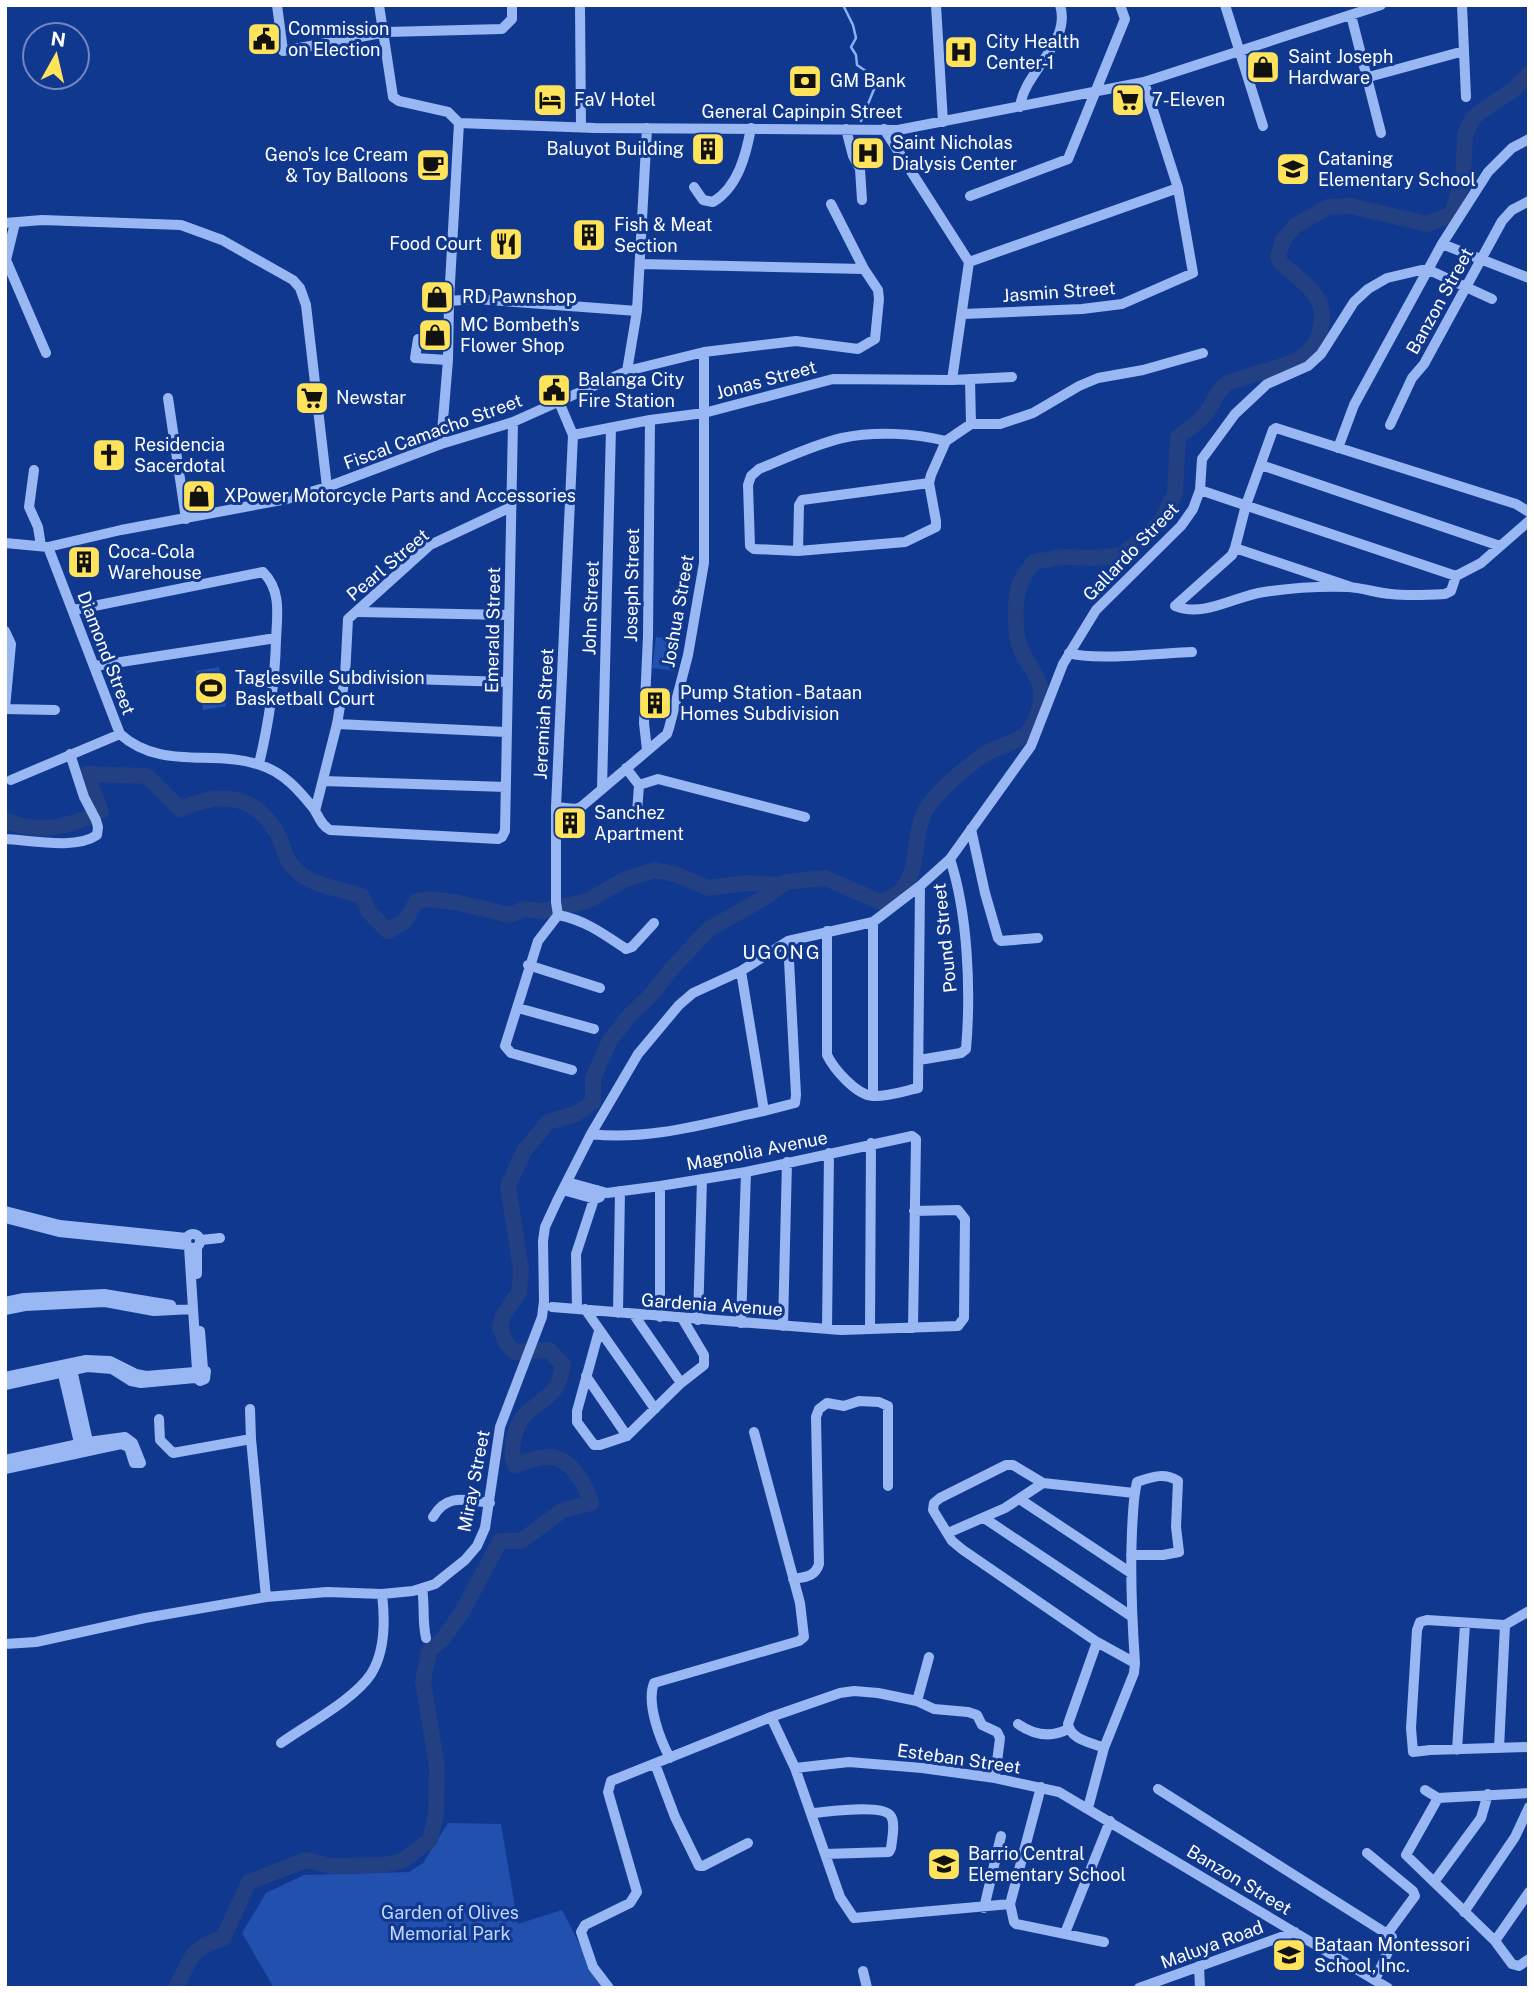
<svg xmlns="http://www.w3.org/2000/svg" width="1534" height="1993" viewBox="0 0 1534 1993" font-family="'Public Sans',sans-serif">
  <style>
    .green { fill: #2150af }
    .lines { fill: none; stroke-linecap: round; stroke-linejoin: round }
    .stream { stroke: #8ab0f7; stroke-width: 2.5 }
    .river { stroke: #224082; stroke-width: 16 }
    .minor { stroke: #99b7f3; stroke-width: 10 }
    .labels { text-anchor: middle; stroke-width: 6; stroke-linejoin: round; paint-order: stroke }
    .poi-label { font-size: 18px; fill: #fff; stroke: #10388f; text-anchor: start }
    .street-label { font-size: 18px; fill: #fff; stroke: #10388f }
    .park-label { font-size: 18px; fill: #c1d5fe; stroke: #10388f }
    .neighbourhood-label { font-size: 19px; letter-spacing: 2px; fill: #fff; stroke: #10388f }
  </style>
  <rect width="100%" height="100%" fill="#10388f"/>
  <path class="green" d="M656,637L680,640L675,671L652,668Z
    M219,667L226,706L203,710L196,671Z
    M448,1823L501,1824L518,1924L562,1910L602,1988H274L242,1933L266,1893L304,1875L409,1872L423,1863Z"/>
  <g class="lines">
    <path class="stream" d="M843,5L853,25L856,38L851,47L856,55L857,65L876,78L877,82L861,121"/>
    <path class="river" d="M5,820C38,835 70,827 101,811L86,774L147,776L180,809C223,790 258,795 280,839C284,848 286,861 294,868C314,888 336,887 362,896L369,912L388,931L405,921L417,901L431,899L459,903L510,915L524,909L543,911L587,901L626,879L655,870L675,874L708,888L746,883L782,885
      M176,1988C190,1959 191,1948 223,1938L249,1882L306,1860L331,1866L382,1865L402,1861L430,1840L436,1814L437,1768L423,1681L429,1651L443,1639L462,1612L500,1541H521L563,1510L591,1503C586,1485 570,1456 548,1457C537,1457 525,1462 515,1465C509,1451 514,1430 523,1417C532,1406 548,1400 556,1387C560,1381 561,1372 563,1365L549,1350L514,1352L507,1344L500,1328L503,1316L519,1292L521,1270L508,1186L524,1151L548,1122L576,1114L593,1102V1078L610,1040L630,1015L652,994L673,967L709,929L764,898L786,882L825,878L883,903C889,898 900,894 904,887C920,867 912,830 928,806C941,788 962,771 979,758C1006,738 1030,749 1040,706C1045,681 1032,672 1022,652C1014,636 1014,602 1020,584C1022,576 1030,568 1034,562L1061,557L1096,558L1122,555L1161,522L1175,493L1178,437C1188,429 1200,422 1207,412C1213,404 1217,391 1225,385C1228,382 1235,380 1240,379C1272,366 1313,368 1321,327C1328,295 1302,282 1281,263L1278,257L1283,240L1295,226L1328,207L1351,206L1427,224L1452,214L1463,179L1465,135L1472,119L1480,112L1513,90L1529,74"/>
    <path class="minor" d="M277,5L283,51L387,32L502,29L512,19V5
      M379,5L393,97L399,101L448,112L459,123L449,301L448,360L441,444
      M580,5L581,127
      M936,5L943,122
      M1225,5L1263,126
      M1462,5L1466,97
      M1351,15L1381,133
      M1365,78L1464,51
      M1020,107C1024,71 1072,43 1060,5
      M459,123L595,128L898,130L1144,82L1381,5
      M846,129L853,156L860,169L862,200
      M884,129L969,262L952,380
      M694,187L703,200L713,202C738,187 746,155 751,128
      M970,196L1068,159L1125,19L1120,5
      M5,223L42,220L181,225L222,240L293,280L300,288L306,305L327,487
      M1442,244L1529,278
      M6,260L46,353
      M969,262L1178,188
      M5,264L15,223
      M640,264L864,269
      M1429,270L1492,299
      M449,301L476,299L637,311
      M963,314L1082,309L1122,304L1193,273L1178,188L1144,82
      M418,339L415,358L448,360
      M627,371L637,311L647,128
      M970,379L971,424
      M168,398L186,519
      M559,402L573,435L556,807V902L558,915C585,920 604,934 626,949L632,947L654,923
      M1390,425L1412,378L1424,364L1502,221L1512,210L1529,201
      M573,435L650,420L704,413L833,379L952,380L1012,377
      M946,441C914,433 874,431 842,438C813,445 786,458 759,469L751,476L748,485L750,546L754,549L798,551L905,542L936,527V521L929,483L931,475L946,441L971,424H1000L1033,413L1079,386L1098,378L1143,370L1203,353
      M1338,448L1354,405L1442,244L1488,172L1512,148L1529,139
      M1261,465L1500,546
      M34,470L29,507L38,527L41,546
      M1200,490L1456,576L1481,563L1529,521
      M5,543L48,547L121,530L287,499L327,487L441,444L513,422L627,371L704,352L796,341L858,349L875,339L879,299L878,290L864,269L831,204
      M48,547L120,734C161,771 214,749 260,765C283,772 299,790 314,809C319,817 321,825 330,830L498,839L502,837L505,831L513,422
      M1235,548L1232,555L1175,606C1204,618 1235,596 1264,592C1291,588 1321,586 1349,587C1363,588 1377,593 1391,594C1409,596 1427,595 1445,594L1451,591L1456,576
      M798,551L799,505L802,500L929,483
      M1351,587L1235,548L1246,505L1273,430L1276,428L1516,504L1529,512
      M74,610L263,572C282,591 277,616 276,640C275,683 269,722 259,764
      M358,612L508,615
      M5,631L11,644L5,708
      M1069,653C1094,661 1162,653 1192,652
      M95,666L276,638
      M345,677L507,682
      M5,709L55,710
      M337,724L506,732
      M647,750L644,723L648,636L650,420
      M626,768L639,785L637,813
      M11,780L120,734
      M323,781L506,787
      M639,785L658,779L805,817
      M602,789L611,428
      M556,807L576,809L581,807L667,734L669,728L688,655L704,563V352
      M315,811L337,724L345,677L348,619L430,545L511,507
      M971,829L985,893L998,938L1001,941L1038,938
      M5,839C30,840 76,850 97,835L98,827L96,820L84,797L70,754
      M558,915L538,941L505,1046L511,1053L572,1070
      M873,922V1096
      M827,931V1055C834,1069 856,1095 873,1096C887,1097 904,1091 918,1088L920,886
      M528,965L600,988
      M518,1008L594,1029
      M919,1060L961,1053L966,1049C971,991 968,914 950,859
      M764,1111L795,1103L796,1095L788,941
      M591,1134C648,1141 708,1123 764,1111L741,971
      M567,1182L607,1193L660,1186L746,1172L912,1136L916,1139L913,1328
      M563,1190L595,1199L600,1197
      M5,1211L60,1225L187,1238
      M5,1218L59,1232L187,1245
      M186 1241a7 7 0 1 1 14 0a7 7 0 1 1-14 0Z
      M201,1240L220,1238
      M189,1247L197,1370L194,1376L200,1381L205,1379L206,1371L197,1370
      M197,1274V1248
      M5,1302L24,1298L104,1294L171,1305
      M552,1307L841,1330L958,1326L964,1318L965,1219L958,1210L914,1211
      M577,1309L576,1254L597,1190
      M585,1309L655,1409
      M5,1310L25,1306L105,1302L154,1311L193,1309
      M618,1313L620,1191
      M634,1315L681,1383
      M660,1317V1186
      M698,1320L702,1179
      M741,1323L746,1172
      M783,1326L787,1162
      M827,1329L829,1153
      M870,1329L871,1143
      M200,1331L203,1369
      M599,1331L577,1411V1422L594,1445H600L627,1436L681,1383L704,1365V1355L682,1318
      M71,1365L89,1446
      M61,1366L80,1447
      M586,1376L627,1436
      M5,1377L86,1360L110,1361L136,1374L146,1376L195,1372
      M5,1385L87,1367L112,1369L131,1381L141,1383L195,1378
      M250,1409L251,1439L266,1597
      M159,1419L160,1440L173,1453L251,1439
      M5,1460L88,1442L125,1437L133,1443L141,1463
      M5,1469L121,1444L129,1447L134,1463H141
      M1021,1500L1131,1573
      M433,1517C447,1493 466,1500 490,1503
      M984,1518L1131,1616
      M948,1533L1005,1508L1043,1483
      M1131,1555H1163L1179,1552L1176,1527L1178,1481C1164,1472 1152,1477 1137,1482C1133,1498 1133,1514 1132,1531C1130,1575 1132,1619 1135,1663
      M793,1579C805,1577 815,1577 819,1564L816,1417L819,1409L827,1403L844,1406L859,1401L879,1402L888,1406V1486
      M422,1588C425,1605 422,1620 426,1638
      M1529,1611L1505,1625L1427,1620L1420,1622L1417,1630L1411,1728L1413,1752L1430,1750L1529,1747
      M1097,1642L1068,1724C1071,1740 1090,1742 1104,1748
      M5,1644L36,1642L145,1618L266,1597L327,1592L382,1594L413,1591L435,1584L465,1560L477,1546L485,1528L500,1427L542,1317L544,1301L543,1241L545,1227L557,1201L591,1134L638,1054L679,1005L693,993L741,971L788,941L873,922L920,886L950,859L1031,746L1063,664L1096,610L1181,526L1193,509L1200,490L1202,459L1235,414L1267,384L1308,366L1321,354L1354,302L1368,289L1387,278L1430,268
      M917,1701L929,1657
      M771,1717L795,1768L840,1897L854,1918L1010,1904
      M1018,1724C1034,1735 1051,1738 1068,1729
      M281,1743C306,1725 355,1699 371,1674C385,1652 385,1619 382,1594
      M1499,1748L1505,1625
      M1457,1750L1465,1624
      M670,1758C660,1740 646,1703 654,1683L799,1641L804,1637L800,1603L754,1432
      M655,1764L675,1817L699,1866H703L748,1843
      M795,1768L849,1762L922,1768L995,1778L1059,1792L1388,1988
      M1158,1789L1392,1937V1943L1375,1980
      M1425,1790L1438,1798L1529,1793
      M1438,1798L1406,1855L1495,1941L1512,1964L1519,1966L1529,1959
      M1088,1808L1104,1748L1134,1673L1135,1663L1097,1642L963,1550L952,1541L933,1510L934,1503L940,1498L1006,1465H1013L1043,1483L1134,1493
      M812,1813C827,1812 880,1804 890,1815C896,1821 892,1840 891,1848L889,1852L825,1854
      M1367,1853L1413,1891L1415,1896L1387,1934
      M1434,1882L1481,1818L1488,1794
      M1010,1904L1041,1787
      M1010,1904L1014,1922L1016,1924L1104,1942
      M984,1908L1001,1836
      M1464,1912L1515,1837L1529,1807
      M1065,1933L1110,1821
      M1495,1941L1529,1892
      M1199,1966L1200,1988
      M863,1971L867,1988
      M609,1988L593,1967L581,1932L585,1925L630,1903L637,1892L608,1792L611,1781L771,1717L840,1693L854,1691L878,1693L917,1701L934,1709L968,1712L977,1715L982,1725L997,1732L1000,1738L995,1778
      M1139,1988L1295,1932"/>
  </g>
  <defs>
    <g id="civic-square" transform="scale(1.75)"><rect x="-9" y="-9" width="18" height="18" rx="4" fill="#ffe45b" stroke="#10388f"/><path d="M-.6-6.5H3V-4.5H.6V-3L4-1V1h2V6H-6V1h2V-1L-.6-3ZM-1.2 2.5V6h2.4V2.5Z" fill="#111"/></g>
    <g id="hospital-square" transform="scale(1.75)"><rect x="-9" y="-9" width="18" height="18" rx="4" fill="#ffe45b" stroke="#10388f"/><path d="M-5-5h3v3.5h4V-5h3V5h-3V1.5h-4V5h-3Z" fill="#111"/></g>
    <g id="shop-square" transform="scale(1.75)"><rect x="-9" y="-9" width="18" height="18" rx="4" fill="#ffe45b" stroke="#10388f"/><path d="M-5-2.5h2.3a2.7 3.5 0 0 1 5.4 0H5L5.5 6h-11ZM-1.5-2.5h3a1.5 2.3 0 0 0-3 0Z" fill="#111"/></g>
    <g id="bank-square" transform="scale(1.75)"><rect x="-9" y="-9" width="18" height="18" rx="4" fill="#ffe45b" stroke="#10388f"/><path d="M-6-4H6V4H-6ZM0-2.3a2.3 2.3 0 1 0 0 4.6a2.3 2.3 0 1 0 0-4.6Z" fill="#111"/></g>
    <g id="hotel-square" transform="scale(1.75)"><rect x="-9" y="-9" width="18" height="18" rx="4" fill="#ffe45b" stroke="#10388f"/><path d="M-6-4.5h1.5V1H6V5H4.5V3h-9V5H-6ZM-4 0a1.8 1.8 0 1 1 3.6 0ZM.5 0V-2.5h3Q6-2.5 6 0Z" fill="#111"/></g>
    <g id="supermarket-square" transform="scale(1.75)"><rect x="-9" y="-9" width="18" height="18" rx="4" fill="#ffe45b" stroke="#10388f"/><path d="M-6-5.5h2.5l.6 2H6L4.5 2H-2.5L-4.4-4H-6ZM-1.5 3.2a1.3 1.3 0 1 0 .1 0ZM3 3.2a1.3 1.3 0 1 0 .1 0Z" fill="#111"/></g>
    <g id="building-square" transform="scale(1.75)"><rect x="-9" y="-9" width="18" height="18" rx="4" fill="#ffe45b" stroke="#10388f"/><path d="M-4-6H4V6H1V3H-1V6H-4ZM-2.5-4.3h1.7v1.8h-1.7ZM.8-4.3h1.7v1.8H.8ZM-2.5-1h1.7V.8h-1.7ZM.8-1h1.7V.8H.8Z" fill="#111"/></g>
    <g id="cafe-square" transform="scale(1.75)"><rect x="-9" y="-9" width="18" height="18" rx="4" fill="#ffe45b" stroke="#10388f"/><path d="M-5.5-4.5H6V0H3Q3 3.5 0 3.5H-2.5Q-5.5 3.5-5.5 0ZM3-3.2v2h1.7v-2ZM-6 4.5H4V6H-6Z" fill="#111"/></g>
    <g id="school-square" transform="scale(1.75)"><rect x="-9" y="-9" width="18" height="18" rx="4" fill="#ffe45b" stroke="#10388f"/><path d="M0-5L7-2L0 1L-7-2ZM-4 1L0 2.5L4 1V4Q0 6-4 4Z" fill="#111"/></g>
    <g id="restaurant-square" transform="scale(1.75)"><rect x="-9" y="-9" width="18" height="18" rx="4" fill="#ffe45b" stroke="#10388f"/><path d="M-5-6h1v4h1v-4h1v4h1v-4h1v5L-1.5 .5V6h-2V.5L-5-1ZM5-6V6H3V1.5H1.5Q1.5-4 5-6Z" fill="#111"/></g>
    <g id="church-square" transform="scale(1.75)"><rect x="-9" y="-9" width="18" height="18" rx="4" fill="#ffe45b" stroke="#10388f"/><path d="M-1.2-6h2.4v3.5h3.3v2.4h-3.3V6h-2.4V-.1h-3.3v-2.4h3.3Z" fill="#111"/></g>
    <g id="stadium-square" transform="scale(1.75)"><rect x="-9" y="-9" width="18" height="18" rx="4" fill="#ffe45b" stroke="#10388f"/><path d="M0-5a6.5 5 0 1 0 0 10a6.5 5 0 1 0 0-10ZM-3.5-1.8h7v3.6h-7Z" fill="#111"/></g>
  </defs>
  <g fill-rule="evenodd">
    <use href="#civic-square" x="264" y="39"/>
    <use href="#hospital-square" x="961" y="52"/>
    <use href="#shop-square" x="1263" y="67"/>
    <use href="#bank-square" x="805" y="81"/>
    <use href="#hotel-square" x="550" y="100"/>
    <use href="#supermarket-square" x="1128" y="100"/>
    <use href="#building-square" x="708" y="149"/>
    <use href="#hospital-square" x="868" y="153"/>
    <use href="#cafe-square" x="433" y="165"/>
    <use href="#school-square" x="1293" y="169"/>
    <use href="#building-square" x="589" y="235"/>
    <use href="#restaurant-square" x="506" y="244"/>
    <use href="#shop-square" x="437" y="297"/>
    <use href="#shop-square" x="435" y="335"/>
    <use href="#civic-square" x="554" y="390"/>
    <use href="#supermarket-square" x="312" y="398"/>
    <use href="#church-square" x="109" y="455"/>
    <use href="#shop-square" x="199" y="496"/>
    <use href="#building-square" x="84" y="562"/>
    <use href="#stadium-square" x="211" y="688"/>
    <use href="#building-square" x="655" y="703"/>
    <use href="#building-square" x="570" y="823"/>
    <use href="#school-square" x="944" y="1864"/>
    <use href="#school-square" x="1289" y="1955"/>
  </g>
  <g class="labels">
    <g class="poi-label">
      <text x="288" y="35">Commission<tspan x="288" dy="21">on Election</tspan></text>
      <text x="986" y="48">City Health<tspan x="986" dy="21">Center-1</tspan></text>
      <text x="1288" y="63">Saint Joseph<tspan x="1288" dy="21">Hardware</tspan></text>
      <text x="830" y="87">GM Bank</text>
      <text x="574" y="106">FaV Hotel</text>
      <text x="1152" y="106">7-Eleven</text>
      <text x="892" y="149">Saint Nicholas<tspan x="892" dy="21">Dialysis Center</tspan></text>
      <text x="684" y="155" text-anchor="end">Baluyot Building</text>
      <text x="408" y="161" text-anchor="end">Geno's Ice Cream<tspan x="408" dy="21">&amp; Toy Balloons</tspan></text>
      <text x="1318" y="165">Cataning<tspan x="1318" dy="21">Elementary School</tspan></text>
      <text x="614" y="231">Fish &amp; Meat<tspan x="614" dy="21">Section</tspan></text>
      <text x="482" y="250" text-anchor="end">Food Court</text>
      <text x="462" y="303">RD Pawnshop</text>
      <text x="460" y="331">MC Bombeth's<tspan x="460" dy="21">Flower Shop</tspan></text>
      <text x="578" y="386">Balanga City<tspan x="578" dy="21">Fire Station</tspan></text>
      <text x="336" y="404">Newstar</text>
      <text x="134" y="451">Residencia<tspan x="134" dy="21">Sacerdotal</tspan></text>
      <text x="224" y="502">XPower Motorcycle Parts and Accessories</text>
      <text x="108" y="558">Coca-Cola<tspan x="108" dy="21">Warehouse</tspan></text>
      <text x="235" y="684">Taglesville Subdivision<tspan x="235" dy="21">Basketball Court</tspan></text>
      <text x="680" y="699">Pump Station - Bataan<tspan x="680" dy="21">Homes Subdivision</tspan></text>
      <text x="594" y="819">Sanchez<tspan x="594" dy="21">Apartment</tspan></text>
      <text x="968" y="1860">Barrio Central<tspan x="968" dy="21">Elementary School</tspan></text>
      <text x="1314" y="1951">Bataan Montessori<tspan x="1314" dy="21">School, Inc.</tspan></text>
    </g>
    <g class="street-label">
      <text x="802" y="118">General Capinpin Street</text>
      <text transform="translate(1059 292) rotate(-4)" y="6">Jasmin Street</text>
      <text transform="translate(1440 301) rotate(-61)" y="6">Banzon Street</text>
      <text transform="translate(766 380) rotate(-15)" y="6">Jonas Street</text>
      <text transform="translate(433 432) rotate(-20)" y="6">Fiscal Camacho Street</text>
      <text transform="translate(1131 552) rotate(-46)" y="6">Gallardo Street</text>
      <text transform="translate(388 565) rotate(-40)" y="6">Pearl Street</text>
      <text transform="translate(632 585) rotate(-89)" y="6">Joseph Street</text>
      <text transform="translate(591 608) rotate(-88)" y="6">John Street</text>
      <text transform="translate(678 611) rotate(-80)" y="6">Joshua Street</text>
      <text transform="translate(493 630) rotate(-89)" y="6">Emerald Street</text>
      <text transform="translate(106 653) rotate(69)" y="6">Diamond Street</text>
      <text transform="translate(544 714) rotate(-87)" y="6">Jeremiah Street</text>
      <text transform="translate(945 938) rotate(-96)" y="6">Pound Street</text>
      <text transform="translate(757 1151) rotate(-11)" y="6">Magnolia Avenue</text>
      <text transform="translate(712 1305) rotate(4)" y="6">Gardenia Avenue</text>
      <text transform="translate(474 1481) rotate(-79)" y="6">Miray Street</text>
      <text transform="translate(959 1759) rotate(8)" y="6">Esteban Street</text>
      <text transform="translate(1239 1880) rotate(31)" y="6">Banzon Street</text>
      <text transform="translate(1212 1945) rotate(-20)" y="6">Maluya Road</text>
    </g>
    <g class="park-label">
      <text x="450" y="1919">Garden of Olives<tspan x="450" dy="21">Memorial Park</tspan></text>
    </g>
    <g class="neighbourhood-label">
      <text x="782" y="959">UGONG</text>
    </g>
  </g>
  <rect width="1534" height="1993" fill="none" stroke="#ffffff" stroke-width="14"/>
  <g transform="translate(56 56) rotate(8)"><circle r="33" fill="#10388f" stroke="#7088bc" stroke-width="2"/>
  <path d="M0-5L12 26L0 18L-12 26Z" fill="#ffe45b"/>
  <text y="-10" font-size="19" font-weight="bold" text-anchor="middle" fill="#ffffff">N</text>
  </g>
</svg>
